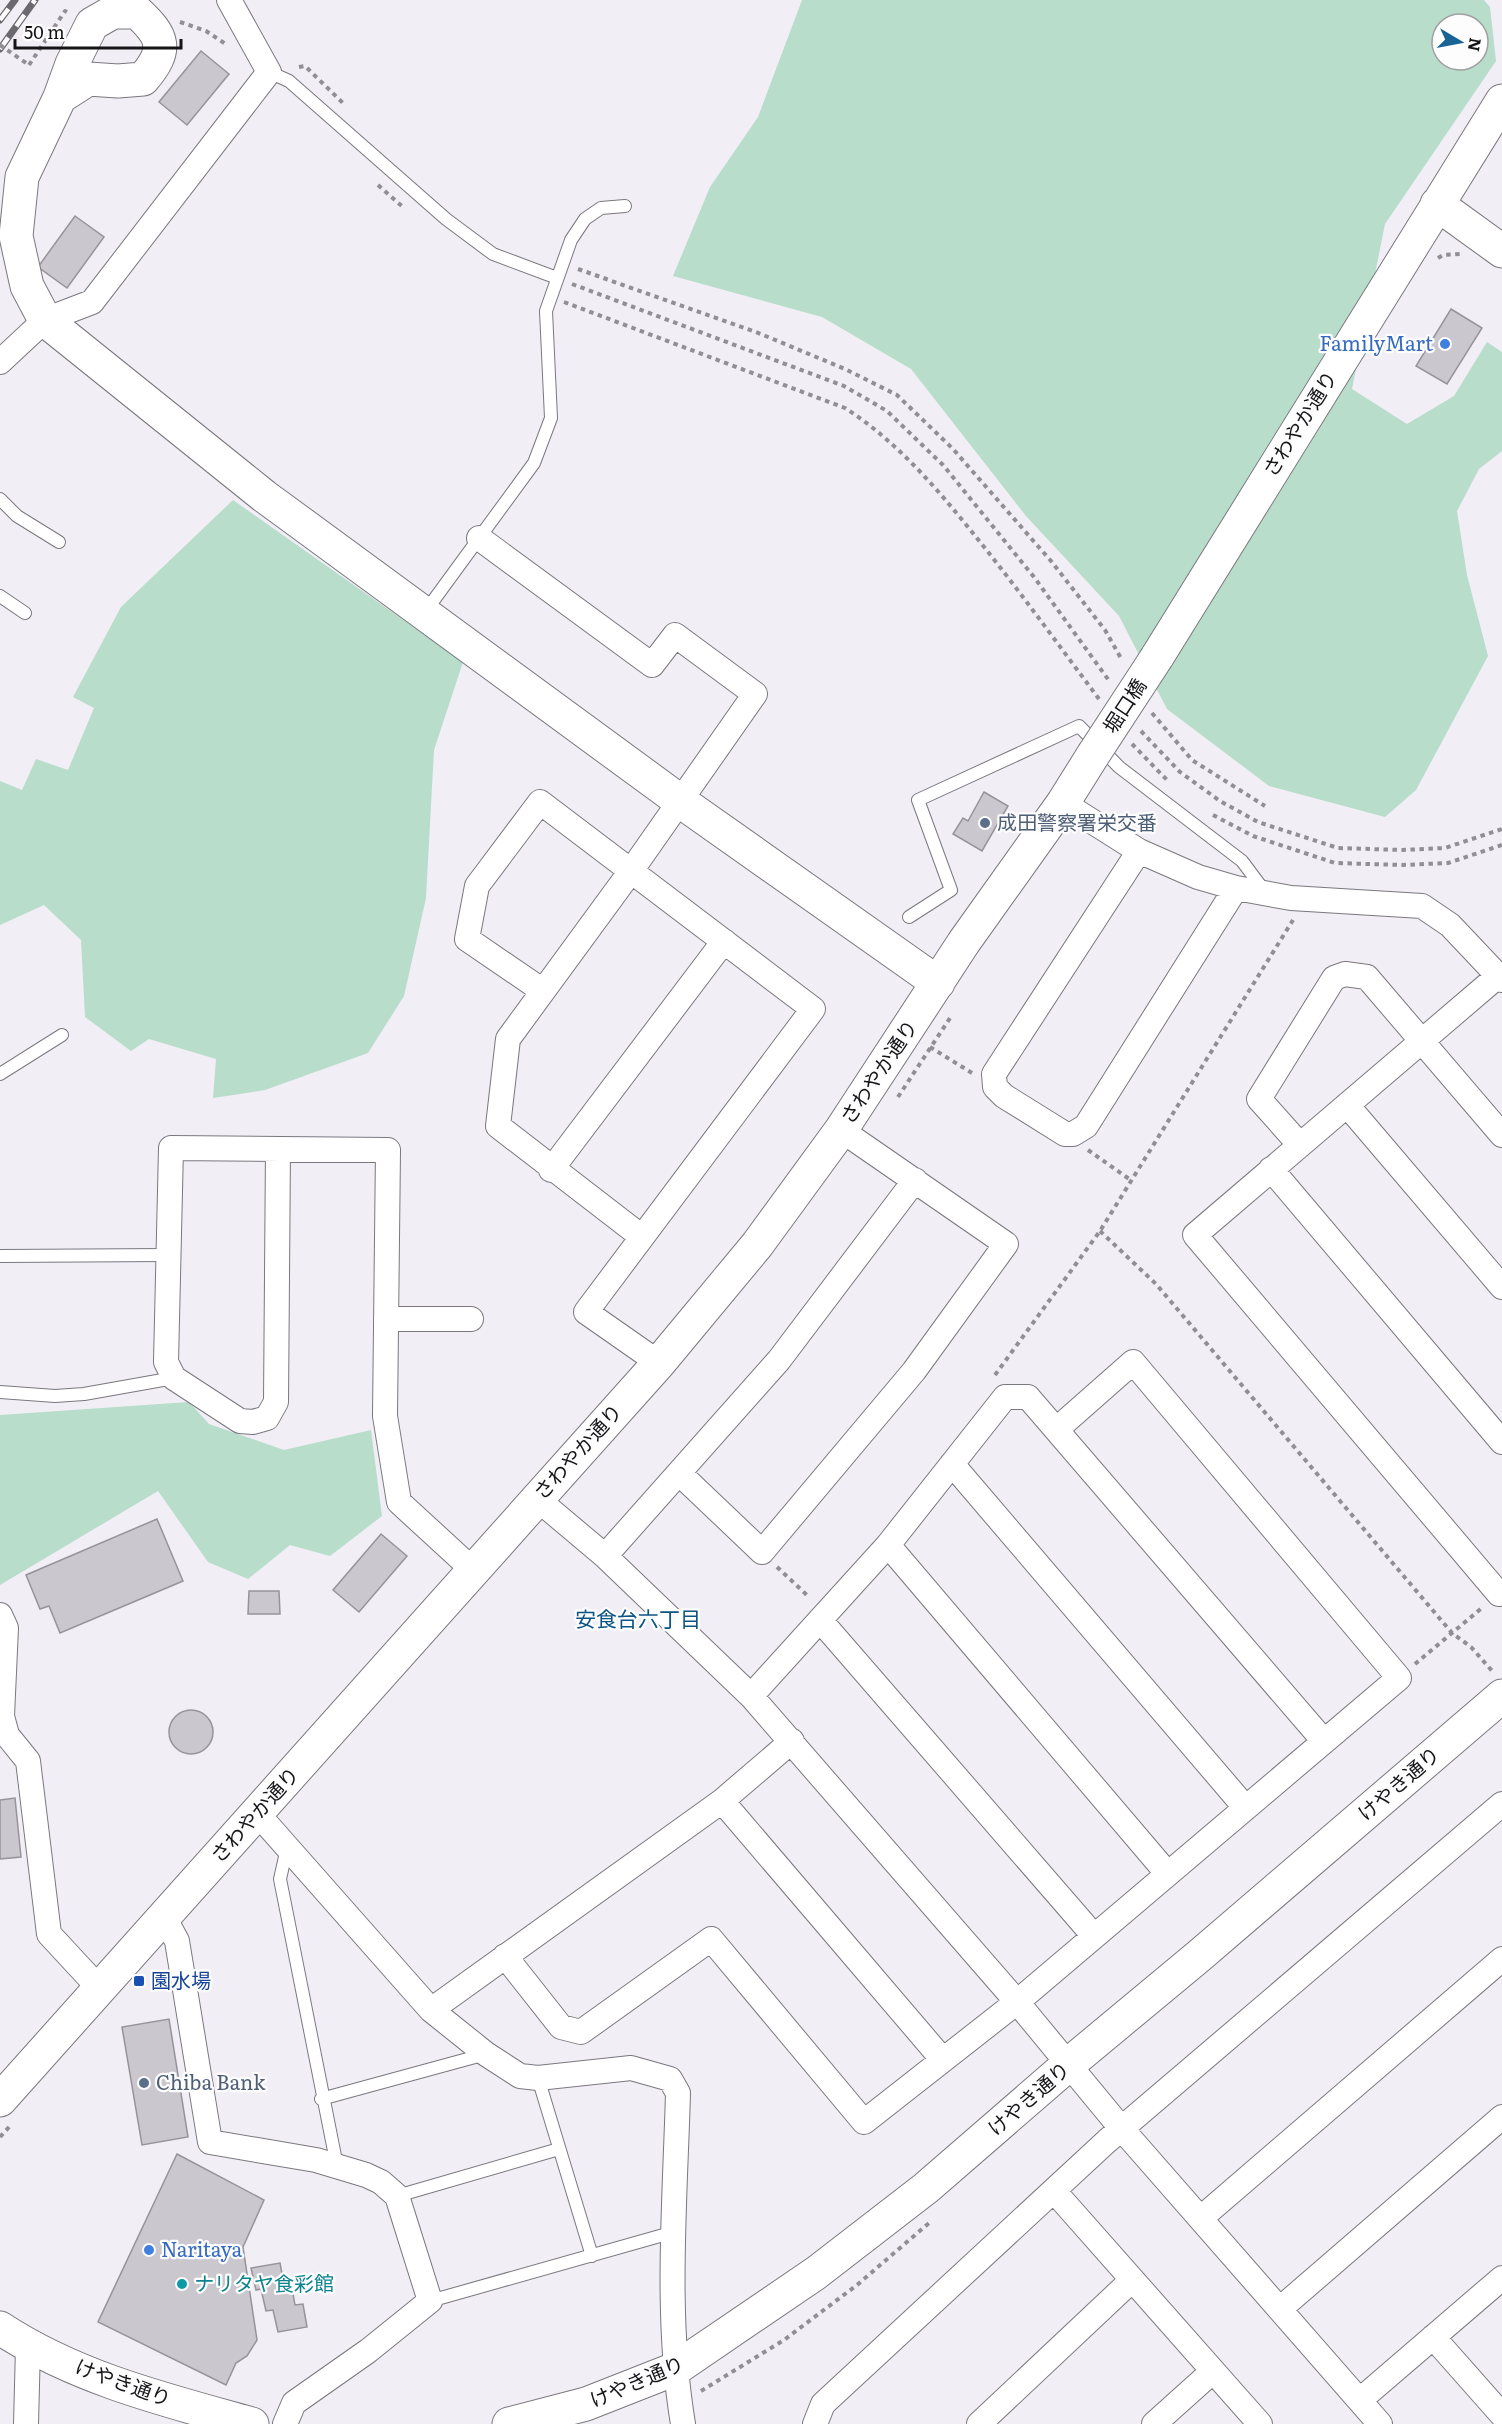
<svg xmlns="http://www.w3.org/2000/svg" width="1502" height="2424" viewBox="0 0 1502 2424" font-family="Literata,'Noto Sans JP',serif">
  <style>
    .green { fill: #b8ddca; fill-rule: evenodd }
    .building { fill: #cac7ce; stroke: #96949a; stroke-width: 1.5 }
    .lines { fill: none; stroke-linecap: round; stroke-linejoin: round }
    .lane-casing { stroke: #7a787e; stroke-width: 14 }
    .street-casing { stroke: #7a787e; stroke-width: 26 }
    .secondary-casing { stroke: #7a787e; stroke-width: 35 }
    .path { stroke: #918f94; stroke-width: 4; stroke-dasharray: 4.5 4.5; stroke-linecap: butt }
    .lane { stroke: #fff; stroke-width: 12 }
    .street { stroke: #fff; stroke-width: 24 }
    .secondary { stroke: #fff; stroke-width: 33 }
    .rail-casing { stroke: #6c6a6f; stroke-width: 7 }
    .rail { stroke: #fdfdfe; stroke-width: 4.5; stroke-dasharray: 14; stroke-linecap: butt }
    .secondary-bridge-casing { stroke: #7a787e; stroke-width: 35; stroke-linecap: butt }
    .path-bridge { stroke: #918f94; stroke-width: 4; stroke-dasharray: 4.5 4.5; stroke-linecap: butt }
    .secondary-bridge { stroke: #fff; stroke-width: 33 }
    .shop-dot { fill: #3f7fe0; stroke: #fdfdfe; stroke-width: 2 }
    .service-dot { fill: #5c6f8a; stroke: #fdfdfe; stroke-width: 2 }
    .transit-dot { fill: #1a4fb4; stroke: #fdfdfe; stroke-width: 2 }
    .culture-dot { fill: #0f9aa8; stroke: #fdfdfe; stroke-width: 2 }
    .labels { text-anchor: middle; stroke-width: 4.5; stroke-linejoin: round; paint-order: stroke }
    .shop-label { font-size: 20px; fill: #366cbe; stroke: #fdfdfe; text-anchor: end }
    .street-label { font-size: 20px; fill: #151417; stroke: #fdfdfe }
    .service-label { font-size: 20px; fill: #4e5e75; stroke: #fdfdfe; text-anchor: start }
    .transit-label { font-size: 20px; fill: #164399; stroke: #fdfdfe; text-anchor: start }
    .culture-label { font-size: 20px; fill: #0d838f; stroke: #fdfdfe; text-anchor: start }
    .neighbourhood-label { font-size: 21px; fill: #0c5482; stroke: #fdfdfe }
  </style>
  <rect width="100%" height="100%" fill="#f1eef5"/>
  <path class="green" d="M802,0H1484L1490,7L1496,61L1385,224L1352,389L1407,424L1454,396L1487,342L1502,352V451L1479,469L1457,511L1467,575L1488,656L1416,790L1385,817L1269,786L1167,709L1119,616L1026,516L911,369L822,317L673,276L710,187L758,117ZM1442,24H1478V60H1442Z
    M233,500L463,662L434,750L426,898L404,996L368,1053L265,1090L213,1098L216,1059L149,1039L131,1051L85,1017L81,940L44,905L0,925V781L22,790L36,759L68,770L94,708L73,697L121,607Z
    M189,1402L209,1424L284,1450L371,1430L382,1516L330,1556L290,1545L248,1579L208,1562L158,1491L0,1585V1415Z"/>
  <path class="building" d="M201,51L229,74L187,125L159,102Z
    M75,216L104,237L67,288L38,267Z
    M1451,309L1482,328L1447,384L1416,366Z
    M984,792L1008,806L982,851L953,834L963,818L968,821Z
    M157,1519L183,1581L60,1633L49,1606L40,1609L26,1575Z
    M381,1534L407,1556L359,1612L333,1590Z
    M249,1591H279L280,1614H248Z
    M169 1732a22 22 0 1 1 44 0a22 22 0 1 1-44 0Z
    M15,1798L21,1857L0,1859V1800Z
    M169,2019L188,2137L142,2145L122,2027Z
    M177,2154L264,2200L243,2247L257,2340L247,2356L236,2363L226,2385L98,2322Z
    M280,2263L284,2285L291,2283L295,2305L303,2304L307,2327L278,2332L273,2310L266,2311L261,2289L256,2290L251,2268Z"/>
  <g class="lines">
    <g class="lane-casing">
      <path id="lane" d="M269,72L289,81L446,219L493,254L557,278
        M0,499L17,516L59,542
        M0,596L25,613
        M425,612L534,463L551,418L546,311L571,240L585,219L601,208L625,206
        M909,917L951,890L918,800L1079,726L1119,767L1242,861L1266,893
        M0,1074L62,1035
        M0,1256L167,1255
        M0,1392L55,1396L84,1394L174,1378
        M287,1848L280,1879L337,2166
        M538,2078L592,2256
        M321,2099L486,2054
        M397,2196L559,2149
        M430,2301L674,2232"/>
    </g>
    <g class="street-casing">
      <path id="street" d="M0,362L45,320L92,302L269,72L229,0
        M479,538L652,665L675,635L755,694L631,871L508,1039L498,1126L642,1237
        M1063,803L1139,851L1198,877L1236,888L1291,898L1422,906L1450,925L1502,980
        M1139,851L994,1074L995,1087L1004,1096L1065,1134H1073L1086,1126L1236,888
        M1498,976L1195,1235L1499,1594L1502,1591
        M543,991L467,939L477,886L540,802L813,1009L586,1312L659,1363
        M1347,1105L1502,1287
        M1300,1145L1259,1099L1334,978L1345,974L1367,977L1502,1135
        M278,1149L276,1402L267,1418L253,1422L240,1421L174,1378L166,1362L171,1148L388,1150L385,1416L399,1502L473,1570
        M1271,1169L1502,1442
        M551,1170L724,941
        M386,1319H471
        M952,1464L1244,1806
        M680,1474L762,1552L914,1371L1006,1244L841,1130
        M536,1498L605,1556L751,1696L1017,2002L1121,2128L1380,2424
        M888,1545L1167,1873
        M605,1556L779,1360L915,1180
        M0,1615L6,1628L2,1716L7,1735L28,1761L49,1934L99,1988
        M820,1620L1094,1936
        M751,1696L888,1545L1005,1397H1028L1323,1740
        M722,1801L943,2060
        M257,1813L431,2010L486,2054L520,2076L538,2078L631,2068L670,2079L678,2093C675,2201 665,2317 683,2424
        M164,1917L177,1941L210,2142L316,2160L366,2175L381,2182L397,2196L430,2301L368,2351L294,2403L285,2424
        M505,1956L561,2027L581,2032L711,1939L864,2122L1017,2002L1399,1678L1133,1362L1057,1429
        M431,2010L722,1801L792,1741
        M1054,2191L1260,2424
        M1201,2218L1502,1959
        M1281,2308L1502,2117
        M1433,2337L1502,2415
        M1360,2400L1502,2278
        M26,2424L28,2347
        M815,2424L823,2404L1107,2141L1502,1804
        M979,2424L1132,2280
        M1154,2424L1213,2371"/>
    </g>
    <g class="secondary-casing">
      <path id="secondary" d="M113,12H137C163,36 169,49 143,79L118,81L88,79L60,97L72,64L92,24Z
        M60,97L22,177L16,236L27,286L45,320L264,496L680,801L938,983
        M1437,204L1502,251
        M1157,657L1502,101
        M0,2100L659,1363L757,1245L841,1130L964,942L1063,803L1093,755
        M0,2328C76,2378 165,2400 252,2424
        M509,2424L586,2404L675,2369L816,2273L926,2188L1069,2064L1199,1956L1502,1696"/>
    </g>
    <path class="path" d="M180,22L206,31L227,45
      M29,65L65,11L67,12
      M299,67L305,66L345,105
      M378,185L404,208
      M1438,258L1443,255L1460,254
      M578,269L756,332L845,369L897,395L953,449L1051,561L1105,630L1122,660
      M572,284L844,386L887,411L943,465L1034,577L1110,682
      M564,302L845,408C895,440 934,485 972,532C1016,586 1057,643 1099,699
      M1152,713L1192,760L1265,806
      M1141,731L1180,772L1220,801L1258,822L1338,848L1402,850L1445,848L1502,829
      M1132,744L1168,781
      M1213,815L1253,836L1335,863L1402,865L1448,863L1502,845
      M930,1047L972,1073
      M898,1097L952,1015
      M1088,1150L1132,1181
      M1100,1231L1156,1284L1452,1633L1471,1647L1493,1672
      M995,1375L1100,1231L1293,920
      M777,1567L809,1597
      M1415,1664L1483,1607
      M0,2137L10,2126
      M701,2391L784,2340L857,2285L929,2223"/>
    <use href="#lane" class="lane"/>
    <use href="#street" class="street"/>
    <use href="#secondary" class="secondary"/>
    <g class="rail-casing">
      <path id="rail" d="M0,20L15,0
        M0,49L35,0"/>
    </g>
    <use href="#rail" class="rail"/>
    <g class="secondary-bridge-casing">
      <path id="secondary-bridge" d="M1093,755L1157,657"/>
    </g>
    <path class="path-bridge" d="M0,45L29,65"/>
    <use href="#secondary-bridge" class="secondary-bridge"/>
  </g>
  <g class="shop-dot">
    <circle cx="1445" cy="344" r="6"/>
    <circle cx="149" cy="2250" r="6"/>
  </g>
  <g class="service-dot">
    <circle cx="985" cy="823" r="6"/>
    <circle cx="144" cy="2083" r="6"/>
  </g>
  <rect class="transit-dot" x="133" y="1975" width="12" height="12" rx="3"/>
  <circle class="culture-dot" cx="182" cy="2284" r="6"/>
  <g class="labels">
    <g class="shop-label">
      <text x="1433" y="351">FamilyMart</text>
      <text x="161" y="2257" text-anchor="start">Naritaya</text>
    </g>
    <g class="street-label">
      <text transform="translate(1300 424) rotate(-58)" y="7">さわやか通り</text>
      <text transform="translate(1125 706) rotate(-57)" y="7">堀口橋</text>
      <text transform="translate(879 1072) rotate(-56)" y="7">さわやか通り</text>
      <text transform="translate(578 1452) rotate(-48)" y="7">さわやか通り</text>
      <text transform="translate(1399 1784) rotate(-41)" y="7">けやき通り</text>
      <text transform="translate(255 1815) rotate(-48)" y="7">さわやか通り</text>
      <text transform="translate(1029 2099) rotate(-41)" y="7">けやき通り</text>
      <text transform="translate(637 2382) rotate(-23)" y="7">けやき通り</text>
      <text transform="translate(123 2383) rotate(20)" y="7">けやき通り</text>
    </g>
    <g class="service-label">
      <text x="997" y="830">成田警察署栄交番</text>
      <text x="156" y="2090">Chiba Bank</text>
    </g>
    <g class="transit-label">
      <text x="151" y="1988">園水場</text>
    </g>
    <g class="culture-label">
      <text x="194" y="2291">ナリタヤ食彩館</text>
    </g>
    <g class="neighbourhood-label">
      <text x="638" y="1627">安食台六丁目</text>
    </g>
  </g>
  <g transform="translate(1460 42) rotate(100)"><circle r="28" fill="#fdfdfe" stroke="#a0a0a2" stroke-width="1.5"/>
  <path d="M0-4.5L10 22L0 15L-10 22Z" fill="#186497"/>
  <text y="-9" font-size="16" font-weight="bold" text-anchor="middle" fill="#151417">N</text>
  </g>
  <path d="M15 39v9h166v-9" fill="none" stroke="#151417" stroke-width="3"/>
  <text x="24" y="39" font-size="18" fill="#151417" stroke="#fdfdfe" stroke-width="4.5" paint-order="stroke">50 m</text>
</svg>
